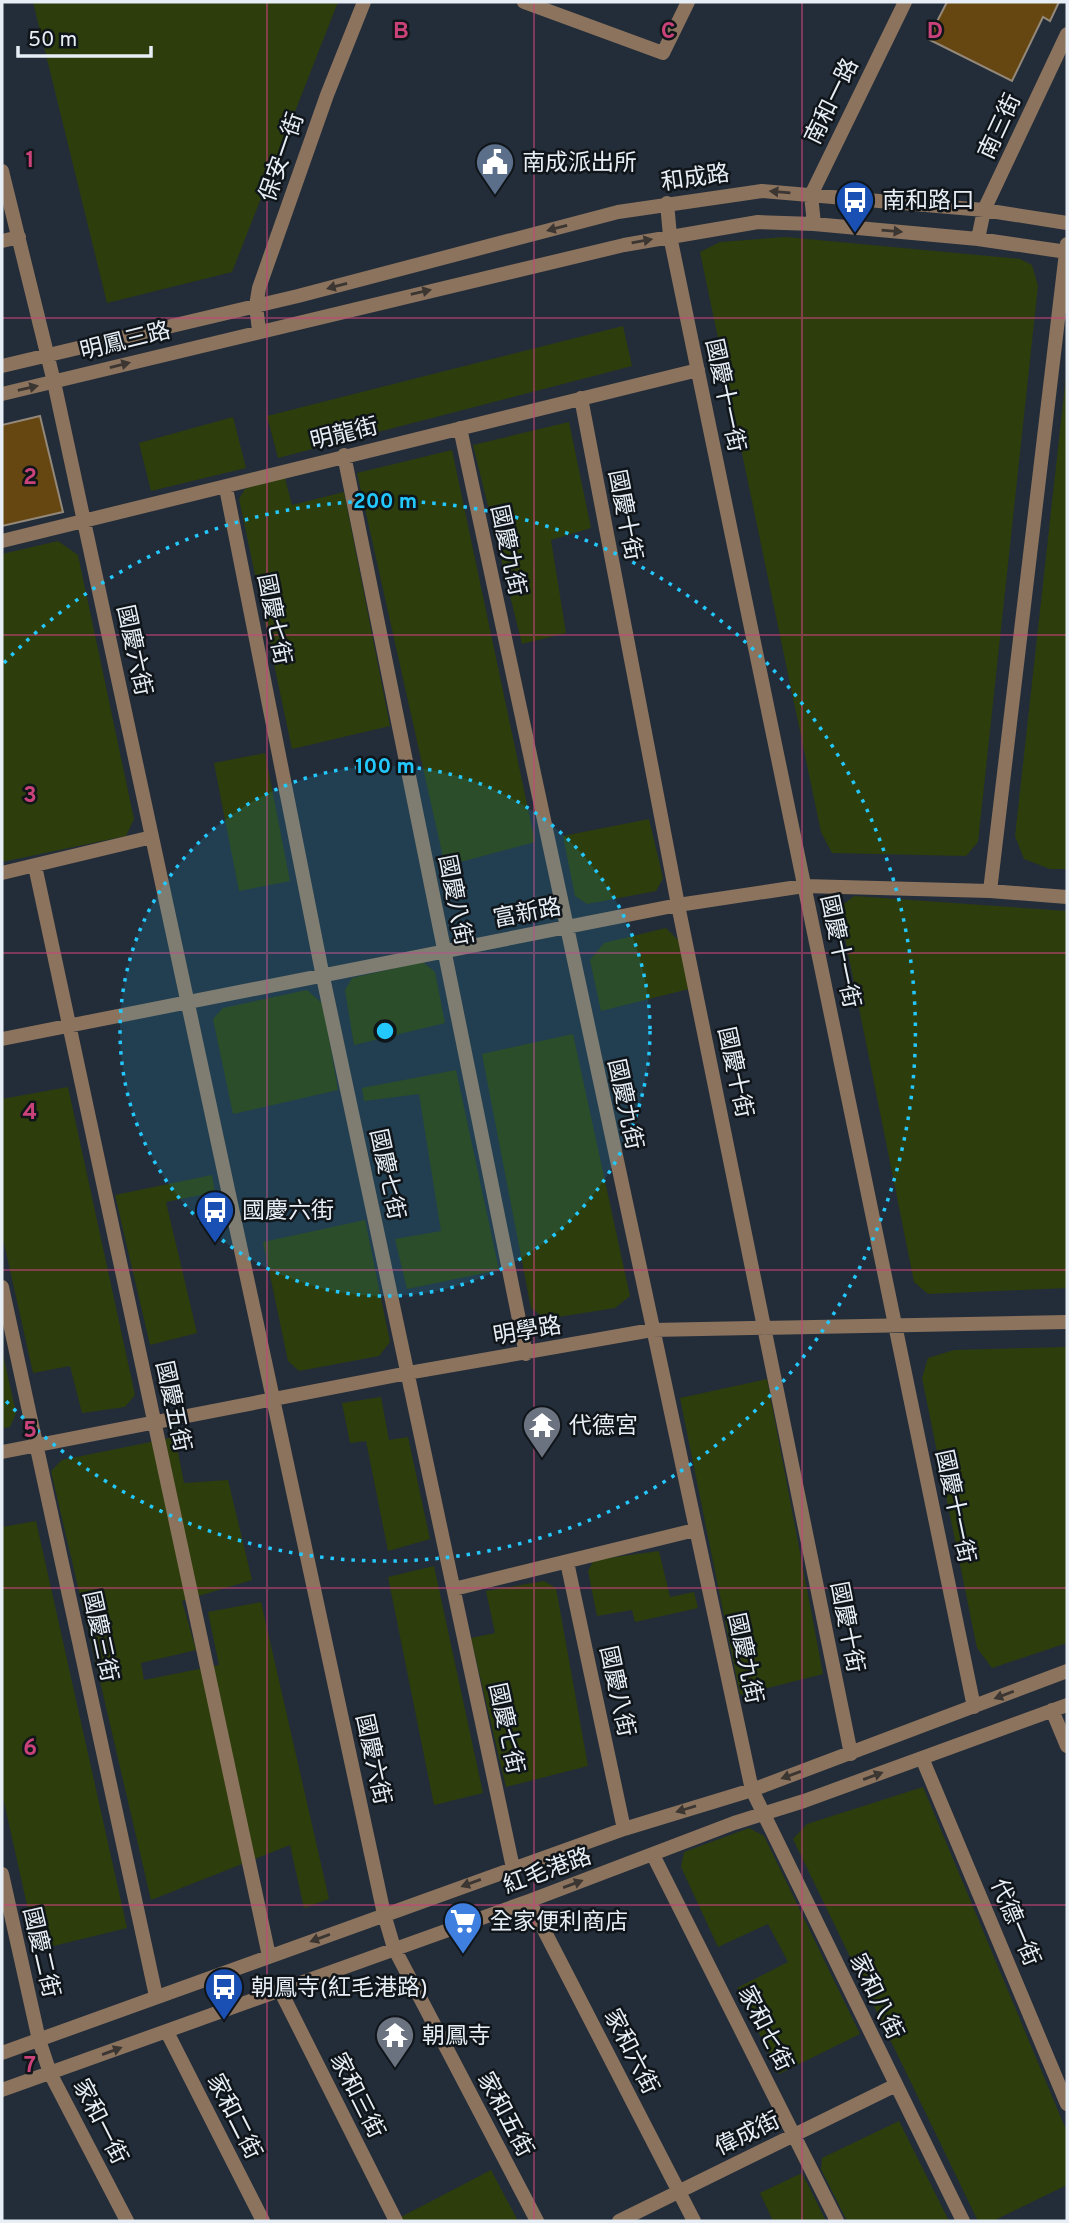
<svg xmlns="http://www.w3.org/2000/svg" width="1069" height="2223" viewBox="0 0 1069 2223" font-family="Overpass,'Noto Sans TC',sans-serif">
  <style>
    .green { fill: #2d3d0c }
    .building { fill: #664711; stroke: #938879; stroke-width: 2 }
    .lines { fill: none; stroke-linecap: round; stroke-linejoin: round }
    .minor { stroke: #8c735e; stroke-width: 14 }
    .oneway { fill: #3b3632 }
    .grid { fill: none; stroke: #c9437a; stroke-width: 2; stroke-opacity: 0.55 }
    .ring { fill: none; stroke: #23c9fe; stroke-width: 3.5; stroke-dasharray: 3.5 7 }
    .labels { text-anchor: middle; stroke-width: 5; stroke-linejoin: round; paint-order: stroke }
    .street-label { font-size: 23px; fill: #e7eef6; stroke: #10151a }
    .poi-label { font-size: 23px; fill: #e7eef6; stroke: #10151a; text-anchor: start }
    .grid-label { font-size: 23px; text-anchor: middle; font-weight: bold; fill: #c9437a; stroke: #10151a; stroke-width: 5; stroke-linejoin: round; paint-order: stroke }
    .centre { fill: #23c9fe; stroke: #10151a; stroke-width: 3.5 }
    .ring-label { font-size: 21px; text-anchor: middle; font-weight: bold; fill: #23c9fe; stroke: #10151a; stroke-width: 5; stroke-linejoin: round; paint-order: stroke }
  </style>
  <rect width="100%" height="100%" fill="#232d39"/>
  <path class="green" d="M33,2H338L232,272L107,303Z
    M786,237L1020,259L1032,265L1038,286L978,842L966,856L832,853L821,832L700,252L720,242Z
    M623,326L632,366L278,458L267,416Z
    M1067,367V869H1050L1024,859L1015,836Z
    M233,417L246,468L151,491L139,443Z
    M569,422L591,528L551,540L566,633L522,644L473,445Z
    M452,450L535,842L445,866L357,473Z
    M284,475L292,505L344,492L390,726L292,749L239,499L245,489Z
    M58,541L78,555L134,819L126,836L2,862V554Z
    M265,753L290,881L239,891L214,763Z
    M649,819L663,878L656,891L587,904L575,896L563,836Z
    M854,896L1067,911V1288L928,1294L914,1282L839,908Z
    M666,928L678,940L689,989L601,1011L590,960L604,943Z
    M423,962L435,972L445,1023L354,1045L345,990L352,978Z
    M307,990L323,1004L338,1090L233,1114L213,1019L223,1008Z
    M573,1034L630,1296L615,1308L545,1319L531,1308L482,1054Z
    M456,1070L499,1270L407,1289L395,1239L441,1231L419,1094L364,1101L362,1088Z
    M68,1087L135,1395L125,1407L82,1413L70,1366L33,1373L2,1234V1099Z
    M212,1175L215,1192L166,1202L197,1333L150,1345L115,1195Z
    M365,1220L390,1342L379,1356L299,1371L288,1361L263,1242Z
    M1067,1347V1643L992,1668L977,1648L922,1378L928,1358L954,1350Z
    M2,1350L16,1413L10,1427L2,1428Z
    M767,1379L823,1674L740,1695L680,1398Z
    M381,1397L389,1440L408,1437L430,1539L388,1551L366,1441L350,1443L342,1403Z
    M175,1437L184,1483L228,1480L252,1580L182,1601L196,1650L141,1663L144,1680L219,1665L208,1612L261,1602L329,1899L304,1908L290,1845L151,1900L51,1471L62,1460Z
    M36,1521L127,1928L37,1950L2,1793V1527Z
    M659,1551L670,1597L694,1592L698,1608L635,1622L632,1610L597,1616L588,1571L594,1560Z
    M434,1566L483,1793L434,1805L388,1577Z
    M544,1581L556,1588L588,1766L506,1787L471,1638L495,1633L486,1591Z
    M923,1787L1067,2132V2185L993,2221H978L793,1839L807,1824Z
    M749,1828L764,1836L860,2034L779,2074L737,1988L788,1962L768,1924L718,1947L681,1867L684,1852Z
    M899,2121L949,2221H847L821,2169L822,2158Z
    M491,2170L518,2221H403L401,2217Z
    M802,2173L826,2221H773L760,2193Z"/>
  <path class="building" d="M947,2H1059L1050,21L1043,17L1012,81L928,39Z
    M40,416L63,512L2,526V425Z"/>
  <g class="lines">
    <path class="minor" d="M524,2L663,53L688,2
      M2,171L54,382L384,1914L394,1948L537,2221
      M667,203L670,236L974,1707
      M814,224L811,195L905,2
      M978,239L984,210L1067,34
      M2,241L19,237
      M259,330L256,306L259,288L327,95L364,2
      M2,366L298,296L618,212L762,191L984,210L1067,223
      M2,394L624,245L758,222L814,224L978,239L1067,252
      M581,398L678,905L851,1754
      M460,428L752,1790L963,2221
      M344,455L526,1354
      M226,488L323,977L513,1868
      M2,541L698,370
      M35,866L269,1956
      M2,873L152,837
      M990,891L1067,244
      M2,1039L678,905L804,886L990,891L1067,897
      M2,1287L156,1996
      M2,1452L408,1373L652,1330L1067,1322
      M567,1562L624,1829
      M454,1589L695,1530
      M1052,1710L1067,1746
      M922,1758L1067,2104
      M653,1855L837,2221
      M2,1874L39,2040L50,2073L127,2221
      M529,1901L694,2221
      M280,1990L396,2221
      M167,2032L263,2221
      M2,2053L624,1829L752,1790L1067,1671
      M2,2090L529,1901L734,1823L804,1801L1067,1705
      M619,2221L896,2085"/>
  </g>
  <defs><path id="oneway-solid" d="M-6-.8H1V-3.2L6.5 0L1 3.2V.8H-6Z" transform="scale(1.75)"/></defs>
  <g class="oneway">
    <use href="#oneway-solid" transform="translate(780 192) rotate(-175)"/>
    <use href="#oneway-solid" transform="translate(557 228) rotate(165)"/>
    <use href="#oneway-solid" transform="translate(892 231) rotate(5)"/>
    <use href="#oneway-solid" transform="translate(642 241) rotate(-10)"/>
    <use href="#oneway-solid" transform="translate(337 286) rotate(165)"/>
    <use href="#oneway-solid" transform="translate(421 292) rotate(-13)"/>
    <use href="#oneway-solid" transform="translate(120 365) rotate(-14)"/>
    <use href="#oneway-solid" transform="translate(28 388) rotate(-13)"/>
    <use href="#oneway-solid" transform="translate(1004 1695) rotate(159)"/>
    <use href="#oneway-solid" transform="translate(791 1775) rotate(160)"/>
    <use href="#oneway-solid" transform="translate(873 1776) rotate(-20)"/>
    <use href="#oneway-solid" transform="translate(686 1809) rotate(163)"/>
    <use href="#oneway-solid" transform="translate(471 1883) rotate(160)"/>
    <use href="#oneway-solid" transform="translate(573 1884) rotate(-20)"/>
    <use href="#oneway-solid" transform="translate(320 1938) rotate(160)"/>
    <use href="#oneway-solid" transform="translate(112 2051) rotate(-20)"/>
  </g>
  <path class="grid" d="M267,2V2221M534,2V2221M802,2V2221M2,318H1067M2,635H1067M2,953H1067M2,1270H1067M2,1588H1067M2,1905H1067"/>
  <circle cx="385" cy="1031" r="265" fill="#23c9fe" fill-opacity=".12"/>
  <g class="ring">
    <circle cx="385" cy="1031" r="265"/>
    <path d="M4 663A530 530 0 1 1 4 1399"/>
  </g>
  <defs>
    <g id="civic-pin" transform="scale(2.0125)"><path d="M0 17L-7.5 6A9.5 9.5 0 1 1 7.5 6Z" fill="#5c6f8a" stroke="#10151a"/><path d="M-.6-6.5H3V-4.5H.6V-3L4-1V1h2V6H-6V1h2V-1L-.6-3ZM-1.2 2.5V6h2.4V2.5Z" fill="#fff"/></g>
    <g id="bus-pin" transform="scale(2.0125)"><path d="M0 17L-7.5 6A9.5 9.5 0 1 1 7.5 6Z" fill="#1a4fb4" stroke="#10151a"/><path d="M-5-6H5V4H4V6H2V4H-2V6H-4V4H-5ZM-3.5-4V0h7V-4ZM-3.5 1.2v1.5H-2V1.2ZM2 1.2v1.5H3.5V1.2Z" fill="#fff"/></g>
    <g id="temple-pin" transform="scale(2.0125)"><path d="M0 17L-7.5 6A9.5 9.5 0 1 1 7.5 6Z" fill="#6b7280" stroke="#10151a"/><path d="M0-6L5-2H3V0L6.5 2.5H4V6H1.5V3h-3V6H-4V2.5H-6.5L-3 0V-2H-5Z" fill="#fff"/></g>
    <g id="supermarket-pin" transform="scale(2.0125)"><path d="M0 17L-7.5 6A9.5 9.5 0 1 1 7.5 6Z" fill="#3f7fe0" stroke="#10151a"/><path d="M-6-5.5h2.5l.6 2H6L4.5 2H-2.5L-4.4-4H-6ZM-1.5 3.2a1.3 1.3 0 1 0 .1 0ZM3 3.2a1.3 1.3 0 1 0 .1 0Z" fill="#fff"/></g>
  </defs>
  <g fill-rule="evenodd">
    <use href="#civic-pin" x="495" y="162"/>
    <use href="#bus-pin" x="855" y="200"/>
    <use href="#bus-pin" x="215" y="1210"/>
    <use href="#temple-pin" x="542" y="1425"/>
    <use href="#supermarket-pin" x="463" y="1921"/>
    <use href="#bus-pin" x="224" y="1987"/>
    <use href="#temple-pin" x="395" y="2035"/>
  </g>
  <g class="labels">
    <g class="street-label">
      <text transform="translate(831 101) rotate(-64)" y="8">南和一路</text>
      <text transform="translate(999 126) rotate(-65)" y="8">南三街</text>
      <text transform="translate(281 157) rotate(-71)" y="8">保安一街</text>
      <text transform="translate(695 177) rotate(-8)" y="8">和成路</text>
      <text transform="translate(125 340) rotate(-14)" y="8">明鳳三路</text>
      <text transform="translate(726 395) rotate(78)" y="8">國慶十一街</text>
      <text transform="translate(344 433) rotate(-14)" y="8">明龍街</text>
      <text transform="translate(626 515) rotate(79)" y="8">國慶十街</text>
      <text transform="translate(509 550) rotate(78)" y="8">國慶九街</text>
      <text transform="translate(275 619) rotate(79)" y="8">國慶七街</text>
      <text transform="translate(135 650) rotate(78)" y="8">國慶六街</text>
      <text transform="translate(456 900) rotate(79)" y="8">國慶八街</text>
      <text transform="translate(527 912) rotate(-11)" y="8">富新路</text>
      <text transform="translate(841 951) rotate(78)" y="8">國慶十一街</text>
      <text transform="translate(736 1072) rotate(78)" y="8">國慶十街</text>
      <text transform="translate(626 1104) rotate(78)" y="8">國慶九街</text>
      <text transform="translate(388 1174) rotate(78)" y="8">國慶七街</text>
      <text transform="translate(527 1330) rotate(-10)" y="8">明學路</text>
      <text transform="translate(174 1406) rotate(78)" y="8">國慶五街</text>
      <text transform="translate(956 1506) rotate(78)" y="8">國慶十一街</text>
      <text transform="translate(848 1627) rotate(79)" y="8">國慶十街</text>
      <text transform="translate(101 1636) rotate(78)" y="8">國慶三街</text>
      <text transform="translate(746 1658) rotate(78)" y="8">國慶九街</text>
      <text transform="translate(618 1691) rotate(78)" y="8">國慶八街</text>
      <text transform="translate(507 1728) rotate(78)" y="8">國慶七街</text>
      <text transform="translate(374 1759) rotate(78)" y="8">國慶六街</text>
      <text transform="translate(547 1870) rotate(-20)" y="8">紅毛港路</text>
      <text transform="translate(1016 1922) rotate(67)" y="8">代德一街</text>
      <text transform="translate(42 1952) rotate(77)" y="8">國慶二街</text>
      <text transform="translate(877 1996) rotate(64)" y="8">家和八街</text>
      <text transform="translate(766 2028) rotate(63)" y="8">家和七街</text>
      <text transform="translate(632 2051) rotate(63)" y="8">家和六街</text>
      <text transform="translate(358 2095) rotate(63)" y="8">家和三街</text>
      <text transform="translate(506 2114) rotate(62)" y="8">家和五街</text>
      <text transform="translate(235 2116) rotate(63)" y="8">家和二街</text>
      <text transform="translate(101 2121) rotate(63)" y="8">家和一街</text>
      <text transform="translate(747 2133) rotate(-26)" y="8">偉成街</text>
    </g>
    <g class="poi-label">
      <text x="522" y="170">南成派出所</text>
      <text x="882" y="208">南和路口</text>
      <text x="242" y="1218">國慶六街</text>
      <text x="569" y="1433">代德宮</text>
      <text x="490" y="1929">全家便利商店</text>
      <text x="251" y="1995">朝鳳寺(紅毛港路)</text>
      <text x="422" y="2043">朝鳳寺</text>
    </g>
  </g>
  <g class="grid-label">
    <text x="401" y="38">B</text>
    <text x="668" y="38">C</text>
    <text x="935" y="38">D</text>
    <text x="30" y="167">1</text>
    <text x="30" y="484">2</text>
    <text x="30" y="802">3</text>
    <text x="30" y="1119">4</text>
    <text x="30" y="1437">5</text>
    <text x="30" y="1755">6</text>
    <text x="30" y="2072">7</text>
  </g>
  <circle cx="385" cy="1031" r="10" class="centre"/>
  <g class="ring-label">
    <text x="385" y="508">200 m</text>
    <text x="385" y="773">100 m</text>
  </g>
  <rect width="1069" height="2223" fill="none" stroke="#e7eef6" stroke-width="7"/>
  <path d="M18 46v10h133v-10" fill="none" stroke="#e7eef6" stroke-width="3.5"/>
  <text x="28" y="46" font-size="21" fill="#e7eef6" stroke="#10151a" stroke-width="5" paint-order="stroke">50 m</text>
</svg>
